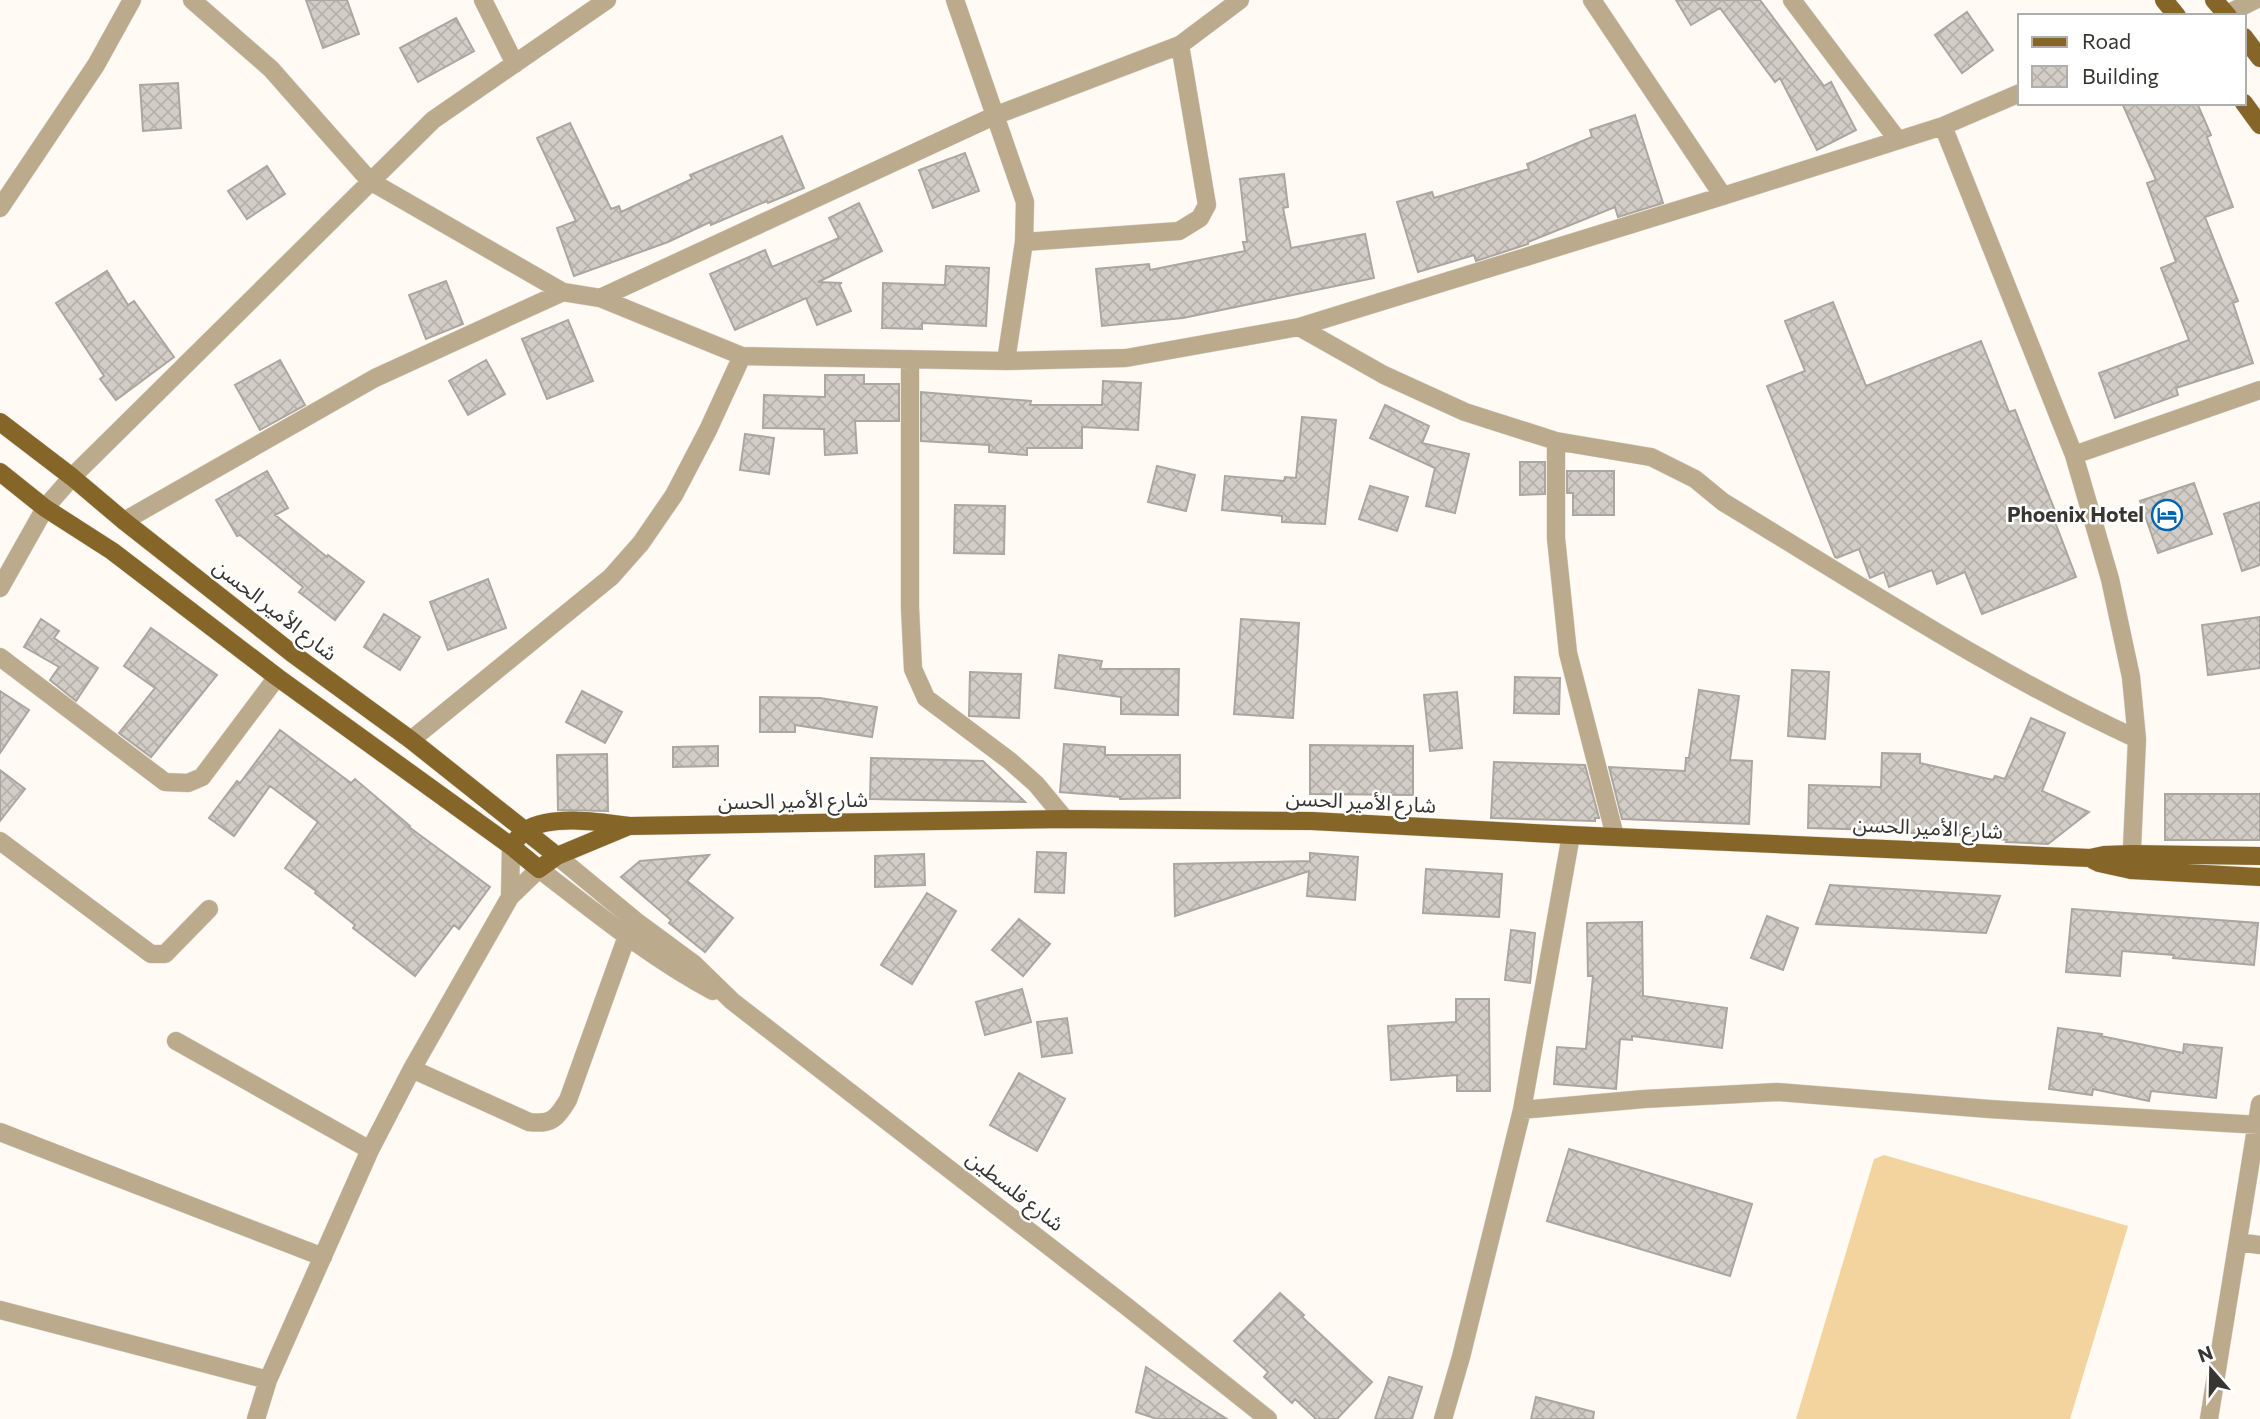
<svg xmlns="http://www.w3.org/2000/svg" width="2260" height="1419" viewBox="0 0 2260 1419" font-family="Commissioner,'Noto Sans Arabic',sans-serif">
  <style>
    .grass { fill: #f4d49e }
    .building { fill: url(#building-cross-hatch); stroke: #aba79f; stroke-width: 2 }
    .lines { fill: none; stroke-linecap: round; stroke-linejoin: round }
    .street-casing { stroke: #dbd8d1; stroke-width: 19 }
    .primary-casing { stroke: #dbd8d1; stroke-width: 19 }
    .street { stroke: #bcaa8c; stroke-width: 18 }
    .primary { stroke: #866529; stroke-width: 18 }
    .labels { text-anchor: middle; stroke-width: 5; stroke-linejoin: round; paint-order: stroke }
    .poi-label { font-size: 21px; font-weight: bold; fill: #383633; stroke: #fff; text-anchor: end }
    .street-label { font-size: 21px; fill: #383633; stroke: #fff }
  </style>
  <defs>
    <pattern id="building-cross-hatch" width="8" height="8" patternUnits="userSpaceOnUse" patternTransform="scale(1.75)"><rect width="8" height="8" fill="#d2cdc6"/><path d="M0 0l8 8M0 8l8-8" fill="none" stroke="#b5b1ab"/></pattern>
  </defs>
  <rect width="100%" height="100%" fill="#fffbf4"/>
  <path class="grass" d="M1884,1155L2128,1226L2070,1419H1796L1874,1159Z"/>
  <path class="building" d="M306,0H347L359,34L323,48Z
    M1676,0H1760L1824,86L1831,82L1856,130L1817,150L1780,78L1775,82L1720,8L1691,25Z
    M1967,12L1993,50L1962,73L1935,35Z
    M456,18L474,51L418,82L400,48Z
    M178,83L181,128L143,131L140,85Z
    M2122,103H2197L2211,135L2207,137L2233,207L2205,217L2238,301L2233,303L2253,363L2176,388L2178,395L2115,418L2099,373L2189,340L2161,268L2176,262L2147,183L2156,180Z
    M1635,115L1663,203L1618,217L1615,207L1528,242V244L1476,261L1474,255L1418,272L1397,202L1432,192L1434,198L1529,169L1527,164L1592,137L1590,130Z
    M570,123L611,209L619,206L621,212L692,179L690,175L782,136L804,188L768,203L767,201L711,225L710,222L668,242L574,276L557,228L576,221L537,138Z
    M965,153L979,191L933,208L919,170Z
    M267,166L285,194L247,219L228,191Z
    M1284,174L1288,207L1283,208L1291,248L1365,234L1374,278L1183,318L1102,326L1096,269L1149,264L1150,270L1245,251L1243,242H1247L1240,179Z
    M859,203L882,251L818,282L842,283L839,284L851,311L817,325L806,298L735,330L710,274L765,250L772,267L839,238L829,218Z
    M946,266L989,268L986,326L922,323V329L882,328L883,283L945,285Z
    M107,271L128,305L134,301L174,357L116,400L100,379L104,376L56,303Z
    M446,281L463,324L426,339L409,295Z
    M1833,302L1866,386L1981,341L2009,412L2015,410L2059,521L2055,522L2076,577L1982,614L1965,572L1937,584L1932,570L1889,587L1884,572L1870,578L1859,549L1837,558L1835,557L1767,386L1805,371L1785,321Z
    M568,320L593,381L547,399L522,339Z
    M280,360L305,405L260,430L235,385Z
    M486,360L505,394L468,415L449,381Z
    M825,375H864V384H899V421H855L857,453L825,455L824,429L763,428L764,395L825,397Z
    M1103,381L1141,383L1138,430L1082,427V448H1027V455L989,452V445L921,441V392L1031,401L1030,405H1102Z
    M1385,405L1429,426L1422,443L1469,454L1455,513L1426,506L1435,468L1370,438Z
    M1302,417L1336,420L1325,524L1282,522V516L1222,510L1225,476L1284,481L1285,477L1296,478Z
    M745,434L774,438L769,474L740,470Z
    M1520,462H1545V494L1520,495Z
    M1157,466L1195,475L1186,511L1148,502Z
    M267,471L288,508L275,515L327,557L328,555L364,582L335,620L299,592L303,587L240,535L237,536L216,500Z
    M1567,471H1614V515H1573V493H1567Z
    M2194,483L2212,534L2158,553L2140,501Z
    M1370,486L1408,497L1397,531L1359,519Z
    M2260,502V565L2242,571L2224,514Z
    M955,505L1005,506L1004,554L954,553Z
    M488,579L506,628L448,650L430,602Z
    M384,614L420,637L400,670L364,647Z
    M2260,617V668L2208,675L2202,625Z
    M41,619L59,631L54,638L98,668L76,701L50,680L59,667L24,647Z
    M1241,619L1299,623L1293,718L1234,714Z
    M151,628L217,675L151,757L119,733L155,688L124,666Z
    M1059,655L1102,661L1100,669H1179L1178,715L1121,714V697L1055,688Z
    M1792,670L1829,672L1825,739L1788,736Z
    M970,672L1021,674L1019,718L969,716Z
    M1515,677L1560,678L1559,714L1514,713Z
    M1699,690L1739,696L1730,760L1752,761L1749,824L1622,819L1609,767L1685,771L1686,758H1689Z
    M0,691L29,710L0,753Z
    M582,691L622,712L605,743L566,722Z
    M1457,692L1462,748L1430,751L1424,695Z
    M760,697L820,698L877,707L872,737L795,725V732H760Z
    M2031,718L2065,733L2042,791L2089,812L2048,844L2006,842L2007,840L1918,830V833H1881V830L1808,828L1809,785L1881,787L1882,753L1920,754V763L1993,780L1995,776L2005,779Z
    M280,730L351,783L355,779L410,826L409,827L490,887L459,929L454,925L415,976L353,928L355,925L315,893L316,891L285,868L318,822L270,786L234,836L209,818L237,781L240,783Z
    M1064,744L1105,747V755H1180V798L1120,799V797L1060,792Z
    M1310,745L1413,746V795L1310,794Z
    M718,746V766L673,767V747Z
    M607,754L608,811L558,810L557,755Z
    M871,758L983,761L1025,802L870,799Z
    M1494,762L1585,765L1599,818H1595V821L1491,818Z
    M0,770L25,789L0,821Z
    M2165,794H2260V840H2165Z
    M1037,852L1066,853L1064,893L1035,892Z
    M1310,853L1358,857L1355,900L1307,896L1309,871L1175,916L1174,864L1310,861Z
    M924,854L925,885L875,887V856Z
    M709,855L687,881L733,918L705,952L669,923L671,920L621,877L640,861Z
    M1426,869L1502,874L1499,917L1423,913Z
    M1830,885L2000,896L1986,933L1816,924Z
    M927,893L956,911L912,984L881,965Z
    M2072,909L2258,923L2254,965L2173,958L2174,955L2122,951L2120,976L2066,972Z
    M1767,916L1798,928L1783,970L1751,958Z
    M1019,919L1050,944L1023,976L992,950Z
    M1642,922L1643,996L1727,1008L1722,1048L1632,1036V1040L1620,1039L1616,1089L1554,1084L1557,1047L1586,1049L1593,976H1588L1587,923Z
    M1511,930L1535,933L1530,983L1505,980Z
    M1022,989L1031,1022L985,1035L976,1002Z
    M1456,999H1489L1490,1091H1457V1075L1391,1080L1388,1026L1456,1022Z
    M1067,1018L1072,1053L1042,1057L1037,1022Z
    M2058,1028L2102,1034L2101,1036L2183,1053L2184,1044L2222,1048L2216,1098L2151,1091L2149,1101L2093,1089L2092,1095L2049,1089Z
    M1019,1073L1065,1099L1037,1151L990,1125Z
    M1569,1149L1752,1204L1730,1276L1547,1221Z
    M1280,1293L1304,1315L1302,1317L1372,1382L1337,1419H1316L1295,1399L1292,1403L1264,1377L1268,1372L1234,1341Z
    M1146,1367L1227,1419H1157L1136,1412Z
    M1389,1377L1422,1387L1412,1419H1375Z
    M1536,1397L1594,1412L1593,1419H1531Z"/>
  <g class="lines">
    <g class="street-casing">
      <path id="street" d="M192,0L271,69L370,181L563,292L600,298L742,356L1006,361L1126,358L1299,327L1723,196L1943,126L2020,93
        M483,0L515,64
        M955,0L1025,202L1024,242L1006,361
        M1592,0L1723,196
        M1792,0L1897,139
        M2227,14L2255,0
        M1943,126L2074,455L2110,579L2131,677L2137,739L2131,870
        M0,208L96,65L132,0
        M1024,242L1179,231L1200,218L1207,205L1180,45L1240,0
        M600,298L994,116L1180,45
        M1299,327L1384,375L1465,412L1556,441L1651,457L1695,479L1723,502C1859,584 1993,673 2137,739
        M910,359V608L913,669L926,698L1010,761L1036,784L1065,819
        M1556,441V538L1568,653L1615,836
        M2074,455L2260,390
        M124,521L375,378L563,292
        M0,588L45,508L72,477L433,120L607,0
        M0,657L165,782L188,783L202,777L277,677
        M411,740L611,577L641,543L674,495L708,430L742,356
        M0,841L151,954H165L209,909
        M557,856L637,922L694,964L732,1001L1126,1306L1268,1419
        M510,897L511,846
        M176,1041L370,1150
        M412,1069L529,1122C552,1125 557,1118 568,1100L627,936
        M1522,1110L1644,1099L1777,1092L1989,1109L2260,1125
        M0,1132L323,1257
        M2238,1242L2260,1245
        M0,1310L268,1380
        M256,1419L268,1380L370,1150L412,1069L510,897L539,869C595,912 651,958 713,991
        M1443,1419L1461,1357L1522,1110L1571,835
        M2209,1419L2260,1104"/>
    </g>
    <g class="primary-casing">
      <path id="primary" d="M2164,0L2177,16
        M2214,0L2228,16
        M2244,37L2260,58
        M2244,103L2260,125
        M0,422L72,477L124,521L293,654L411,740L557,856
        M0,472L45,508L112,551L277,677L511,846L539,869L557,856L629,826
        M511,846C516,841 521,833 526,830C552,814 601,822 629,826L1065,819L1312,821L1571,835L2090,858L2104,855L2132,854L2260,856
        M2093,860L2099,863L2131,870L2260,877"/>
    </g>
    <use href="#street" class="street"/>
    <use href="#primary" class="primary"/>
  </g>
  <defs>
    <g id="hotel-ring" transform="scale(1.575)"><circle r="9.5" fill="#fff" stroke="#0064b0" stroke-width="1.5"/><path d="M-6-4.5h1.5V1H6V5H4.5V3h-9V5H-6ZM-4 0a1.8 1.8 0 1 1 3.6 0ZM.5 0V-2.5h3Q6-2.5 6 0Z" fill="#0064b0"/></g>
  </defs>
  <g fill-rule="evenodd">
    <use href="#hotel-ring" x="2167" y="515"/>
  </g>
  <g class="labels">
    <g class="poi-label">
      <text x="2144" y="522">Phoenix Hotel</text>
    </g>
    <g class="street-label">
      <text transform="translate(275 610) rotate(38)" y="7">شارع الأمير الحسن</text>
      <text transform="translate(793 801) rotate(-1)" y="7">شارع الأمير الحسن</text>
      <text transform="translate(1361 802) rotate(3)" y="7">شارع الأمير الحسن</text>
      <text transform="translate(1928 828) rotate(3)" y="7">شارع الأمير الحسن</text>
      <text transform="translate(1015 1191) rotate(38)" y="7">شارع فلسطين</text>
    </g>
  </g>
  <rect x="2018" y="14" width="228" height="91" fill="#ffffff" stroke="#afafad" stroke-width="2"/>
  <rect x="2032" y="37" width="35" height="10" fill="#866529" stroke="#afafad" stroke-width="2"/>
  <text x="2082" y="49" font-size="21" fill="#383633">Road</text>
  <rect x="2032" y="66" width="35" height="21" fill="url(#building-cross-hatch)" stroke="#afafad" stroke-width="2"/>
  <text x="2082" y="84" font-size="21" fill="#383633">Building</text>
  <g transform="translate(2211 1370) rotate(340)" stroke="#ffffff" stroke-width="5" paint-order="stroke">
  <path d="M0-5L12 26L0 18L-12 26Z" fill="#383633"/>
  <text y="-10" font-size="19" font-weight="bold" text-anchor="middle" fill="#383633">N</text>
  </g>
</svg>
